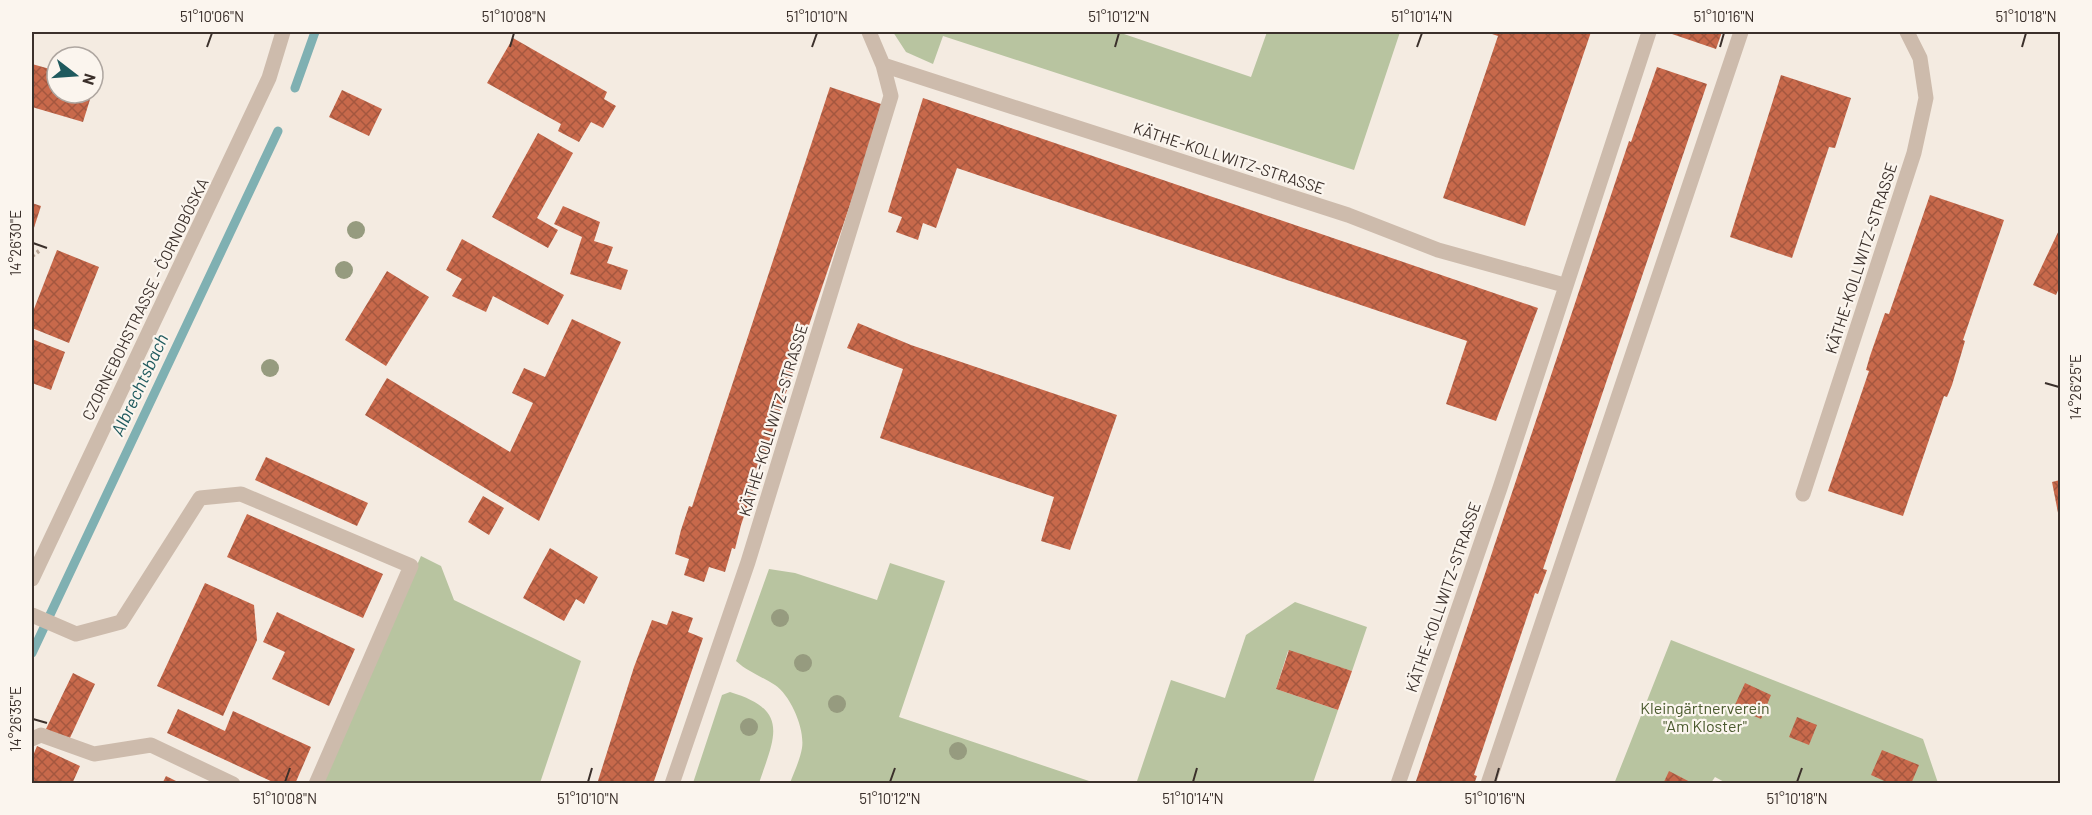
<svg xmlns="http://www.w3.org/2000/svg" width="2092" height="815" viewBox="0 0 2092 815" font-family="Barlow,sans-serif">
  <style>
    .green { fill: #b8c4a0 }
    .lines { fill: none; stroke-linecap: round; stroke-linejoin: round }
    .stream { stroke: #7fb0b2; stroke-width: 9 }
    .building { fill: url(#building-cross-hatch) }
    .path { stroke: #b9a596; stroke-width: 4; stroke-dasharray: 3 3; stroke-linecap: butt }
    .minor { stroke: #cdbbac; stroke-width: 15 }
    .tree { fill: #969b7f }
    .ticks { fill: none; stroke: #3b302b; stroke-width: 2 }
    .labels { text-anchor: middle; stroke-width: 4.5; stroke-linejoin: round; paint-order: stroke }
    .street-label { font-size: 16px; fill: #3b302b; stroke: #fbf5ee }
    .park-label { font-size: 16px; fill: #4a5a2e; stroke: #fbf5ee }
    .water-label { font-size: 18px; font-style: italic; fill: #1f5a5e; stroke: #fbf5ee }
    .neatline { fill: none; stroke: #3b302b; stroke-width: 2 }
    .ticks-label { font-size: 15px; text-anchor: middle; fill: #3b302b }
  </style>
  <defs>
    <pattern id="building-cross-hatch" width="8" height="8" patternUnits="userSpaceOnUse" patternTransform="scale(1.5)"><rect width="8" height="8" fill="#c8694b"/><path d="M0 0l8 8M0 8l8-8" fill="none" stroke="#a4573f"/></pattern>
  </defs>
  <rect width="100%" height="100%" fill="#f4ebe1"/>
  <path class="green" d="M893,32H1118L1251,77L1267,32H1400L1354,170L943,36L933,64L906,52Z
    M421,556L441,566L454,600L581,661L540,783L321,784Z
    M890,563L945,581L899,717L1095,783H790C794,772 800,760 802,748C805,729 791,696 775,685C761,676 748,672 736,661L769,569L795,573L877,600Z
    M1295,602L1367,627L1352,671L1288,651L1276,689L1338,710L1313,783L1136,784L1171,680L1225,698L1246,635Z
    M1671,640L1923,739L1938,783L1728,784L1715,777L1711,783L1614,784Z
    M730,692C790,710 775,736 759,783H693L722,695Z"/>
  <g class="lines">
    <path class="stream" d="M295,88L315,32
      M32,653L278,131"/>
  </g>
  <path class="building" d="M1486,32H1591L1525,226L1443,198L1498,36Z
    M1673,32H1722L1716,49L1672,34Z
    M513,38L607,92L604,99L616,106L603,128L591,122L579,142L558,131L561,124L487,83Z
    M32,64L57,71V93H92L83,122L32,107Z
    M1657,67L1707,84L1543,569L1547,570L1538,594L1535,593L1474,775L1477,776L1474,784H1415L1629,141L1631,142Z
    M1781,75L1851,98L1835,148L1829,147L1792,258L1730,237Z
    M830,87L884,105L741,525L735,549L732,548L725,572L709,567L704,582L684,575L689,559L675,554L681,530L689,506L692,507Z
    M342,90L382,109L369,136L329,117Z
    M923,98L1538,308L1496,421L1446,404L1467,341L957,168L936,228L923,223L918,240L896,232L902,217L888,212Z
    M538,133L573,153L537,218L558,230L548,248L492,217Z
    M1930,195L2004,220L1963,340L1965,341L1952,385L1947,397L1944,396L1903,516L1828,491L1869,371L1866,370L1870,356L1885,313L1889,314Z
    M32,203L41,206L32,234Z
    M563,206L600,222L594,241L613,247L607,263L628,270L621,290L570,274L582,237L554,224Z
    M2060,228V286L2056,295L2033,285Z
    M462,239L564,295L548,325L493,296L486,312L452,296L462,279L446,270Z
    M57,250L99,267L69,343L32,328V314Z
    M387,271L429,297L386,366L345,340Z
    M572,319L621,342L539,521L365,415L387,378L510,452L533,403L512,393L524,368L545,377Z
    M858,323L911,345L1117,415L1070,550L1041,541L1054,497L880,438L903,369L847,348Z
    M32,339L65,352L51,390L32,383Z
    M266,457L368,503L357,526L255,480Z
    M2060,480V518H2059L2052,482Z
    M483,496L504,508L489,535L468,522Z
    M247,514L383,574L363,618L227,557Z
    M550,548L598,577L584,604L576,599L564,621L523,598Z
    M205,583L254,605L257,640L223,716L157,686Z
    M672,611L693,618L688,632L703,638L653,784H597L634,667L652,620L667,625Z
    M277,612L355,649L329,706L272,679L285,652L263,642Z
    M1289,650L1352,671L1338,710L1276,689Z
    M73,673L95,684L69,740L46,729Z
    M1745,683L1771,695L1761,719L1734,707Z
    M178,709L225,731L233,711L311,747L295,784H277L167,733Z
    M1797,717L1817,725L1809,745L1789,737Z
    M37,746L80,766L72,784H32V758Z
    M1882,750L1919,765L1911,784H1891L1871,775Z
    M1669,771L1694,784H1663Z
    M166,776L182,784H162Z"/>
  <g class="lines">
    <path class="path" d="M32,256L39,251"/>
    <path class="minor" d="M869,32L883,65L1348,215L1438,250L1564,285
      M1803,494L1914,153L1926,98L1920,58L1907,32
      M32,579L269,78L283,32
      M32,615L76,634L121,622L200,498L241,494L411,566L316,784
      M32,739L41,735L94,754L151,745L233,784
      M672,784L748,562L891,96L883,65
      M1398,784L1500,488L1649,32
      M1488,784L1741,32"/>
  </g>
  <g class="tree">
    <circle cx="356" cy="230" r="9"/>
    <circle cx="344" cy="270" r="9"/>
    <circle cx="270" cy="368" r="9"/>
    <circle cx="780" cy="618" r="9"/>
    <circle cx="803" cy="663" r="9"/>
    <circle cx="837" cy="704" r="9"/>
    <circle cx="749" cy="727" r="9"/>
    <circle cx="958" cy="751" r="9"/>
  </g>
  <path class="ticks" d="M207,47L212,33M510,47L514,33M812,47L817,33M1115,47L1119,33M1417,47L1422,33M1720,47L1724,33M2022,47L2026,33M33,243L47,248M2045,383L2059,387M33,719L47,723M285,782L290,768M588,782L592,768M890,782L895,768M1193,782L1197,768M1495,782L1499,768M1797,782L1802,768"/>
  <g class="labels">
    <g class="street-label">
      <text transform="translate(1229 158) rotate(18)" y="6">KÄTHE-KOLLWITZ-STRASSE</text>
      <text transform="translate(1861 258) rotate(-72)" y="6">KÄTHE-KOLLWITZ-STRASSE</text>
      <text transform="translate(145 299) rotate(-64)" y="6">CZORNEBOHSTRASSE - ČORNOBÓSKA</text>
      <text transform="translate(773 420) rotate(-73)" y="6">KÄTHE-KOLLWITZ-STRASSE</text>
      <text transform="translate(1443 597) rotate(-71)" y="6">KÄTHE-KOLLWITZ-STRASSE</text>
    </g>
    <g class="park-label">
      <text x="1705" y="714">Kleingärtnerverein<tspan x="1705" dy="18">"Am Kloster"</tspan></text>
    </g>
    <g class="water-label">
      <text transform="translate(140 385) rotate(-65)" y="6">Albrechtsbach</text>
    </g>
  </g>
  <rect width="2092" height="815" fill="none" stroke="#fbf5ee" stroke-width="66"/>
  <g transform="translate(75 75) rotate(107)"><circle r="28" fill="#fbf5ee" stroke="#aea6a0" stroke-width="1.5"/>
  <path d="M0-4.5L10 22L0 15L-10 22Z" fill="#1f5a5e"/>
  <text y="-9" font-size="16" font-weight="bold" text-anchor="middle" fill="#3b302b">N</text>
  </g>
  <rect x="33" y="33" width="2026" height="749" class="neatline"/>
  <g class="ticks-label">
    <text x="212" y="22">51°10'06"N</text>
    <text x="514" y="22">51°10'08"N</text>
    <text x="817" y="22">51°10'10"N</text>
    <text x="1119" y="22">51°10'12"N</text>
    <text x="1422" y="22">51°10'14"N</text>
    <text x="1724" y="22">51°10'16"N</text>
    <text x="2026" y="22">51°10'18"N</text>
    <text transform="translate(16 243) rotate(-90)" y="5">14°26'30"E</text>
    <text transform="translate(2076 387) rotate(-90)" y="5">14°26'25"E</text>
    <text transform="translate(16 719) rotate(-90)" y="5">14°26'35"E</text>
    <text x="285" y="804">51°10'08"N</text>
    <text x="588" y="804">51°10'10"N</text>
    <text x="890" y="804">51°10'12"N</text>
    <text x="1193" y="804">51°10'14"N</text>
    <text x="1495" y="804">51°10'16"N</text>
    <text x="1797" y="804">51°10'18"N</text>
  </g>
</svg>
